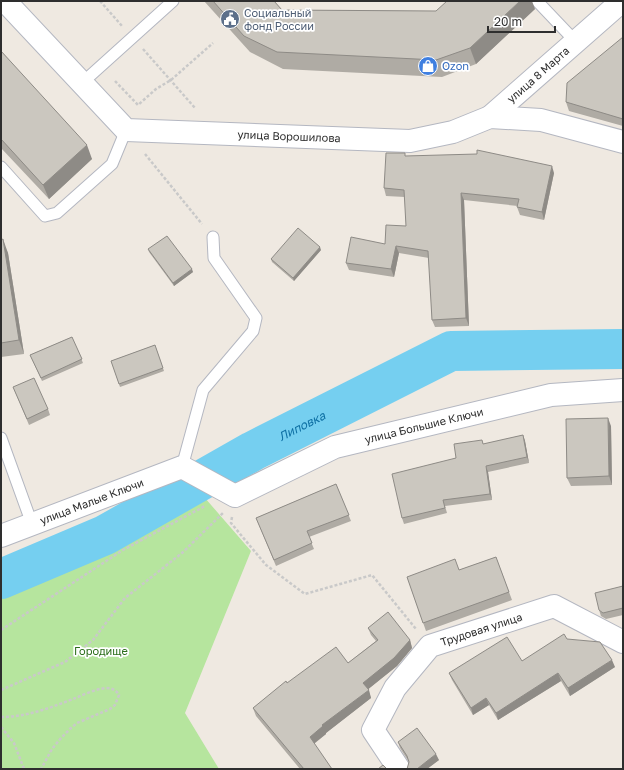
<svg xmlns="http://www.w3.org/2000/svg" width="624" height="770" viewBox="0 0 624 770" font-family="'Golos Text',sans-serif">
  <style>
    .green { fill: #b6e59e }
    .lines { fill: none; stroke-linecap: round; stroke-linejoin: round }
    .river { stroke: #75cff0; stroke-width: 40 }
    .service-casing { stroke: #b4b7c1; stroke-width: 13 }
    .minor-casing { stroke: #b4b7c1; stroke-width: 24 }
    .path { stroke: #c9c9c9; stroke-width: 2.5; stroke-dasharray: 3 2; stroke-linecap: butt }
    .service { stroke: #fff; stroke-width: 11 }
    .minor { stroke: #fff; stroke-width: 22 }
    .wall { fill: #afaba4 }
    .shaded-wall { fill: #8e8b86 }
    .building { fill: #cbc7bf; stroke: #8e8b86 }
    .labels { text-anchor: middle; stroke-width: 3.5; stroke-linejoin: round; paint-order: stroke }
    .service-label { font-size: 11px; fill: #4e5e75; stroke: #fff; text-anchor: start }
    .shop-label { font-size: 11px; fill: #366cbe; stroke: #fff; text-anchor: start }
    .street-label { font-size: 11px; fill: #2e2e2e; stroke: #fff }
    .park-label { font-size: 11px; fill: #2c6e1b; stroke: #fff }
    .water-label { font-size: 12px; font-style: italic; fill: #0d6fa3; stroke: #fff }
  </style>
  <rect width="100%" height="100%" fill="#efe9e1"/>
  <path class="green" d="M205,498L251,551L185,713L219,769H1V585Z"/>
  <g class="lines">
    <path class="river" id="s1" d="M1,579L105,535L253,451L451,351L623,349"/>
    <g class="service-casing">
      <path id="service" d="M537,1L576,42
        M82,83L173,1
        M1,167L45,216L57,213L112,164L126,130
        M1,438L32,524
        M182,467L203,390L253,331L256,318L214,258L213,237"/>
    </g>
    <g class="minor-casing">
      <g id="minor">
        <path id="s2" d="M5,1L126,130L410,141L453,132L490,117L541,120L623,142"/>
        <path id="s3" d="M490,117L622,1"/>
        <path id="s4" d="M1,536L182,467L235,496L335,447L551,395L623,390"/>
        <path id="s5" d="M399,769L373,730L395,688L430,646L554,606L623,642"/>
      </g>
    </g>
    <path class="path" d="M100,1L122,26
      M143,49L195,108
      M115,81L138,105L156,89L171,80L213,43
      M145,154L202,224
      M232,517L231,523L266,565L305,594L372,575L416,629
      M1,630L123,550L205,506
      M1,690L65,662L93,640L125,598L182,553L223,513
      M1,717C26,717 50,708 73,699C83,695 95,689 106,688C112,688 116,690 119,695L115,705L110,709L77,723L71,728L61,738L52,749L41,769
      M1,727L14,743L24,769"/>
    <use href="#service" class="service"/>
    <use href="#minor" class="minor"/>
  </g>
  <path class="wall" d="M204,1H274L282,10L436,11L535,9L476,64L442,77L283,69L250,52Z
    M623,37V126L569,111L566,102Z
    M1,51L92,159L49,199L1,148Z
    M407,156L554,173L544,220L520,215L517,207L518,206L464,200L469,326L435,327L432,320L429,258L399,253L394,277L349,270L346,263L385,244L406,226L405,197L386,196L384,188Z
    M1,240L8,253L24,354L1,357Z
    M148,249L193,272L174,286L149,252Z
    M321,250L294,281L272,262L271,259Z
    M72,337L83,363L42,381L30,355Z
    M155,345L164,371L120,387L111,361Z
    M13,387L48,409L50,415L29,425Z
    M611,426L612,485L571,486L567,478Z
    M523,435L525,441L529,463L488,472L492,500L445,506L447,513L404,524L402,518L456,458L484,444Z
    M336,484L351,521L309,537L314,549L276,566L256,518Z
    M496,557L512,600L426,631L407,577L459,570Z
    M623,586V615L606,619L601,616L599,610Z
    M368,628L410,640L412,648L397,666L368,689L371,698L326,733V734L314,744L332,769H300L256,716L253,708L287,683L348,663L376,641L371,635Z
    M567,639L615,667L570,696L561,681L498,720L489,705L473,715L452,680L449,673L522,661Z
    M398,742L439,760L427,769H407L409,762L400,748Z"/>
  <path class="shaded-wall" d="M520,1H532L535,9L476,64L470,48Z
    M87,145L92,159L49,199L43,185Z
    M552,166L554,173L544,220L542,212Z
    M461,193L464,200L469,326L466,318Z
    M3,239L8,253L24,354L19,340Z
    M396,246L399,253L394,277L391,269Z
    M320,247L321,250L294,281L293,278Z
    M192,269L193,272L174,286L173,283Z
    M608,418L611,426L612,485L609,476Z
    M523,435L525,441L529,463L527,457Z
    M486,466L488,472L492,500L490,494Z
    M410,640L412,648L397,666L366,691L363,683Z
    M612,660L615,667L570,696L568,688Z
    M558,673L561,681L498,720L496,713Z
    M369,690L371,698L326,733V734L312,745L310,737L322,725Z
    M486,698L489,705L473,715L471,708Z
    M436,754L439,760L427,769H417Z"/>
  <path class="building" d="M213,1H274L282,10L436,11L447,1H520L470,48L436,60L277,52L244,36Z
    M623,37V119L566,102L567,83Z
    M1,51L87,145L43,185L1,139Z
    M477,150L552,166L542,212L517,207L519,199L461,193L466,318L432,320L428,251L396,246L391,269L346,263L351,237L385,244L386,225L406,226L404,190L384,188L386,153H405V156L477,154Z
    M298,228L320,247L293,278L271,259Z
    M167,236L192,269L173,283L148,249Z
    M3,239L19,340L1,343V240Z
    M72,337L82,359L41,378L30,355Z
    M155,345L163,368L119,384L111,361Z
    M34,378L48,409L27,419L13,387Z
    M608,418L609,476L567,478L566,419Z
    M523,435L527,457L486,466L490,494L443,500L445,508L402,518L392,474L456,458L454,444L482,440L483,444Z
    M336,484L349,515L307,531L312,543L274,560L256,518Z
    M496,557L509,592L423,623L407,577L455,559L459,570Z
    M623,586V608L603,613L599,610L595,593Z
    M388,612L410,640L394,658L363,683L369,690L322,725L323,726L310,737L332,769H304L253,708L286,681L287,683L336,647L348,663L378,640L368,628Z
    M564,634L567,639L600,642L612,660L568,688L558,673L496,713L486,698L471,708L449,673L507,637L522,661Z
    M417,728L436,754L417,769H407L409,762L407,756L398,742Z
    M383,765L387,769H378Z"/>
  <defs>
    <g id="civic-disc" transform="scale(1)"><circle r="9.5" fill="#5c6f8a" stroke="#fff"/><path d="M-.6-6.5H3V-4.5H.6V-3L4-1V1h2V6H-6V1h2V-1L-.6-3ZM-1.2 2.5V6h2.4V2.5Z" fill="#fff"/></g>
    <g id="shop-disc" transform="scale(1)"><circle r="9.5" fill="#3f7fe0" stroke="#fff"/><path d="M-5-2.5h2.3a2.7 3.5 0 0 1 5.4 0H5L5.5 6h-11ZM-1.5-2.5h3a1.5 2.3 0 0 0-3 0Z" fill="#fff"/></g>
  </defs>
  <g fill-rule="evenodd">
    <use href="#civic-disc" x="230" y="19"/>
    <use href="#shop-disc" x="428" y="66"/>
  </g>
  <g class="labels">
    <g class="service-label">
      <text x="244" y="17">Социальный<tspan x="244" dy="13">фонд России</tspan></text>
    </g>
    <g class="shop-label">
      <text x="442" y="70">Ozon</text>
    </g>
    <g class="street-label">
      <text dy="4" stroke="none"><textPath href="#s3" startOffset="64">улица 8 Марта</textPath></text>
      <text dy="4" stroke="none"><textPath href="#s2" startOffset="340">улица Ворошилова</textPath></text>
      <text dy="4" stroke="none"><textPath href="#s4" startOffset="457">улица Большие Ключи</textPath></text>
      <text dy="4" stroke="none"><textPath href="#s4" startOffset="97">улица Малые Ключи</textPath></text>
      <text dy="4" stroke="none"><textPath href="#s5" startOffset="203">Трудовая улица</textPath></text>
    </g>
    <g class="park-label">
      <text x="101" y="655">Городище</text>
    </g>
    <g class="water-label">
      <text dy="4" stroke="none"><textPath href="#s1" startOffset="338">Липовка</textPath></text>
    </g>
  </g>
  <rect width="624" height="770" fill="none" stroke="#2e2e2e" stroke-width="4"/>
  <path d="M488 26v6h67v-6" fill="none" stroke="#2e2e2e" stroke-width="2"/>
  <text x="494" y="26" font-size="12" fill="#2e2e2e" stroke="#ffffff" stroke-width="3" paint-order="stroke">20 m</text>
</svg>
